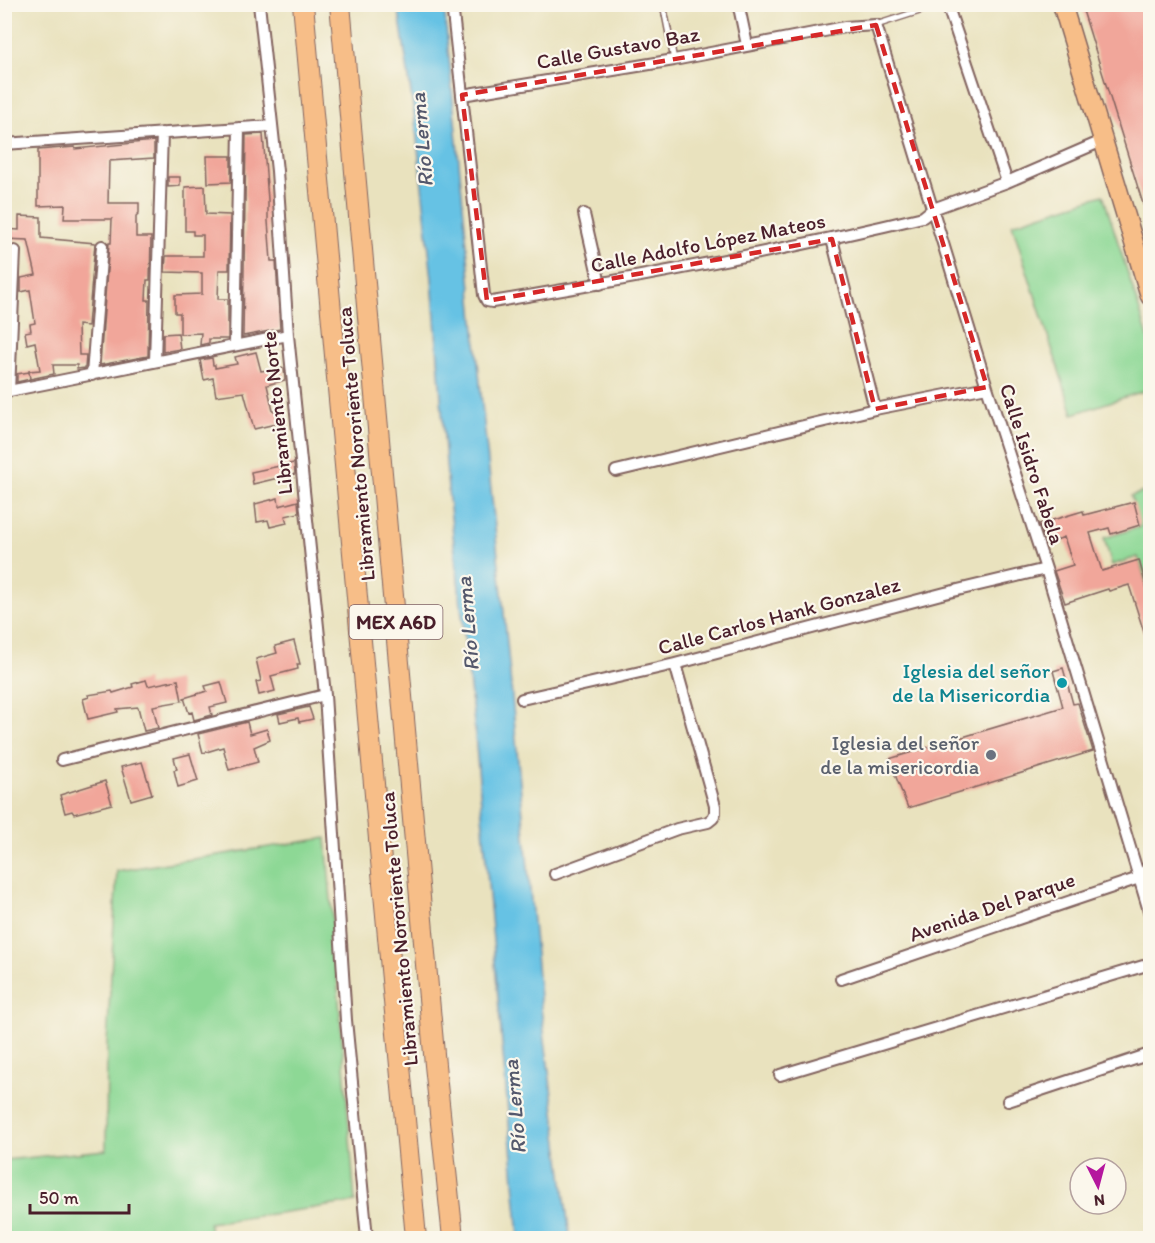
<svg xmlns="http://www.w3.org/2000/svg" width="1155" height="1243" viewBox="0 0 1155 1243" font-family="Itim,sans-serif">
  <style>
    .green { fill: #8dd895; stroke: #6c7c60; stroke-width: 1.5 }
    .water { fill: #66c2e4; stroke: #587088; stroke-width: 1.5 }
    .building { fill: #f1a69a }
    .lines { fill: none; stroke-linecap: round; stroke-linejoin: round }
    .service-casing { stroke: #82635e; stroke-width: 8 }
    .minor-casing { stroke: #82635e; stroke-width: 14 }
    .trunk-casing { stroke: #82635e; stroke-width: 21 }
    .motorway-casing { stroke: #82635e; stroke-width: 22 }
    .service { stroke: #fff; stroke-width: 5 }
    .minor { stroke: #fff; stroke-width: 10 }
    .trunk { stroke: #f7be88; stroke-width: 18 }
    .motorway { stroke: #f7be88; stroke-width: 20 }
    .marked { fill: none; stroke: #d62828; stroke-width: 4.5; stroke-dasharray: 12 8; stroke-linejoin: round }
    .culture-dot { fill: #0f9aa8; stroke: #fbf7ec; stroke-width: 2 }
    .worship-dot { fill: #6b7280; stroke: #fbf7ec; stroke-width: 2 }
    .labels { text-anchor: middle; stroke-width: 4.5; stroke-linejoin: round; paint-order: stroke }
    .shield { fill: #fbf7ec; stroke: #7f6065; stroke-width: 1.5 }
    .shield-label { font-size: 20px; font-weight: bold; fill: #4a1f2b }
    .street-label { font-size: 21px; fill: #4a1f2b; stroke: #fbf7ec }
    .culture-label { font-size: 21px; fill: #0d838f; stroke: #fbf7ec; text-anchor: end }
    .worship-label { font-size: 21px; fill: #5b616d; stroke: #fbf7ec; text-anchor: end }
    .water-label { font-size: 22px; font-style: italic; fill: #54586c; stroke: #fbf7ec }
  </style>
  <rect width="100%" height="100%" fill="#fbf7ec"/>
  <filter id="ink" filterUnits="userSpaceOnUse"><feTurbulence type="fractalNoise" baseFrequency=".0167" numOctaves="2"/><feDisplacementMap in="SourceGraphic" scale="12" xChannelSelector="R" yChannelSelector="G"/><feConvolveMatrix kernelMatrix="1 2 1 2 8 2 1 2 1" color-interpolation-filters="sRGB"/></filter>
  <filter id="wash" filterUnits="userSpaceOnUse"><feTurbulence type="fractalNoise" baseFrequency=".008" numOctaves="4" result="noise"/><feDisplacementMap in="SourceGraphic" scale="24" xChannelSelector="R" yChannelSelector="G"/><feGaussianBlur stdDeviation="1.35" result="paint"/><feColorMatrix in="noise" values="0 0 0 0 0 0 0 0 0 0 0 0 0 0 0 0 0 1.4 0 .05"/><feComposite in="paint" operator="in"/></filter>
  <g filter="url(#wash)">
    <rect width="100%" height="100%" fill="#e9e2be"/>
    <path class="green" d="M1103,195L1150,343V389L1073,414L1012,224Z
      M1150,490V589H1148L1138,557L1112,565L1104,538L1140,527L1131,496Z
      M326,838L355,1202L209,1223L210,1238H5V1160L106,1150L107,1043L117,871Z"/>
    <path class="water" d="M398,5H444L482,404L506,632L541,1008L570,1238H519L474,723L448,490L432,279L415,120Z"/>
    <g id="blocks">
      <path class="building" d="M1081,4H1150V220H1148Z
        M263,134L268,200V221L271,261H276L280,329L243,336L246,135Z
        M154,141V158L109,161L108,203H139V213L136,216V237H151L150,280H147L146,300H149L148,356L100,365L109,243H111L112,219H64L65,205L38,206V150L75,147V149Z
        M207,156H231V182L208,183Z
        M168,177H180V186L168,187Z
        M205,186L206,214L230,215L229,270H219L218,299H228V339H209V343L200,345L201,333L180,334V313H175V295L202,294V273L165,272L166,256H203V235H193V231H185V187Z
        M19,216L41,217V238L95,243L88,326L78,325L79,355H86L85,368L77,369V365H53L54,374L30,379L29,371L40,370L35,342L27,344L25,332L31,331L30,324L35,323L30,290L21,292V278L36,275L28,240L4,239V229L19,230Z
        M178,333L180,349L163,352V334Z
        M256,352L261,371L284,368L285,380L267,385L273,411L281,410L284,422L254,429L244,392L216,396L213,378L204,380L200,360L212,358L213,365H215V368L237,364L235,357Z
        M29,372L30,379L17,382V374Z
        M294,463L295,474L253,484L251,472Z
        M278,498L279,506L298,501L299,513L285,516L287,523L270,527L268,520L257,522L255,504Z
        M1134,502L1140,525L1111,534L1109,528L1090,533L1102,571L1139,560L1147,589H1150V644L1148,645L1129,585L1109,591L1108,589L1065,603L1054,571L1073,565L1064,537L1046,544L1039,524L1083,511L1084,515Z
        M294,641L300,664H297L298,669L271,676L275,691L259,695L256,682L261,681L256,659L277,653L275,646Z
        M1063,668L1073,704L1078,703L1093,751L908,808L889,759L1063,707L1053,671Z
        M146,680L148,686L178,680L182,701L153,706L158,728L144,731L138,707L117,709L118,712L88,719L83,699L89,697L88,695L112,691L113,693L133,687L132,684Z
        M221,682L227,703L210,707L212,715L194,720L192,712L189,713L184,698L207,691L205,686Z
        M309,707L313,719L299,722L298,718L280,722L278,714Z
        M247,722L250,734L267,729L270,740L254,747L258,762L229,770L223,747L203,753L198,734Z
        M190,754L198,781L178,787L174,770L177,769L174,758Z
        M142,762L152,794L131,800L121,767Z
        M105,781L112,804L74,814L72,811L65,813L60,795Z"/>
    </g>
  </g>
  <g filter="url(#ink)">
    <use href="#blocks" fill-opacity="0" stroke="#82635e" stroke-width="1.5"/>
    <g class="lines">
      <g class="service-casing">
        <path id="service" d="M663,4L674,60
          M876,25L932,7H948L957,4"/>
      </g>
      <g class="minor-casing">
        <path id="minor" d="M259,4L277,171L288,335L325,695L346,1020L367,1238
          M452,4L484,295L487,301L492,302C637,278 781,251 923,217L933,209L1007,182L1102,141
          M932,4V7
          M739,7L747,45
          M948,7L1007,182
          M462,95L674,60L845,27L876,25L987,387L1046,569L1150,914
          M4,144L272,126
          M584,214L600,284
          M832,239L875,409
          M235,345L239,128
          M155,361L162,133
          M92,375L102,246
          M9,391L15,251
          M4,392L288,335
          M616,471L875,409L987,387
          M522,699L675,664L945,593L1046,569
          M62,760L325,695
          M555,874L677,829L708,822L713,818L715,813V806L675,664
          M841,979L1139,878L1150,865
          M780,1075L1150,964
          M1008,1101L1150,1054"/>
      </g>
      <g class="trunk-casing">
        <path id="trunk" d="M1062,4L1150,296"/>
      </g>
      <g class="motorway-casing">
        <path id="motorway" d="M303,4C344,416 376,827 416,1238
          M340,4L435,1065L453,1238"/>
      </g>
      <use href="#service" class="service"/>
      <use href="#minor" class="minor"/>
      <use href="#trunk" class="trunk"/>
      <use href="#motorway" class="motorway"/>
    </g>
  </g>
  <path class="marked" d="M876,25L987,387L875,409L832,239L487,301L462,95Z"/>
  <circle class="culture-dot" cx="1062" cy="683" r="6"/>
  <circle class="worship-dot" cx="991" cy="755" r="6"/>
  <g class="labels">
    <rect class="shield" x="349.5" y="605" width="93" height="34" rx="4.5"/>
    <g class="shield-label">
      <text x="396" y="629">MEX A6D</text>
    </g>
    <g class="street-label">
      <text transform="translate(618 48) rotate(-10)" y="7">Calle Gustavo Baz</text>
      <text transform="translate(708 243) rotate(-11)" y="7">Calle Adolfo López Mateos</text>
      <text transform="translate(277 413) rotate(-96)" y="7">Libramiento Norte</text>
      <text transform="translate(356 444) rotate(-95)" y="7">Libramiento Nororiente Toluca</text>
      <text transform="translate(1032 464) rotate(72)" y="7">Calle Isidro Fabela</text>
      <text transform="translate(779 616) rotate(-15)" y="7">Calle Carlos Hank Gonzalez</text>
      <text transform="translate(992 907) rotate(-19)" y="7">Avenida Del Parque</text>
      <text transform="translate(399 929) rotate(-95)" y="7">Libramiento Nororiente Toluca</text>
    </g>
    <g class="culture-label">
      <text x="1050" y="678">Iglesia del señor<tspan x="1050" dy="24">de la Misericordia</tspan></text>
    </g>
    <g class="worship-label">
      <text x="979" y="750">Iglesia del señor<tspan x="979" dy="24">de la misericordia</tspan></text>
    </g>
    <g class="water-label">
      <text transform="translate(421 140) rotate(-95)" y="8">Río Lerma</text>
      <text transform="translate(467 624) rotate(-95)" y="8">Río Lerma</text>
      <text transform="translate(514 1107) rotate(-95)" y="8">Río Lerma</text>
    </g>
  </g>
  <rect width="1155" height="1243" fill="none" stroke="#fbf7ec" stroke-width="24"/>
  <g transform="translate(1098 1186) rotate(174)"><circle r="28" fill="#fbf7ec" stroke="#b4a19f" stroke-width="1.5"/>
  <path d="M0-4.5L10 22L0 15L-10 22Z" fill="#b5179e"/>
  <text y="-9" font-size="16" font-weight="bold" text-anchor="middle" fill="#4a1f2b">N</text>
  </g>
  <path d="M30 1204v9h99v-9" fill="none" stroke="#4a1f2b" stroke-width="3"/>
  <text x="39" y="1204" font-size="18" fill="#4a1f2b" stroke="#fbf7ec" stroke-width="4.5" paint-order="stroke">50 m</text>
</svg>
